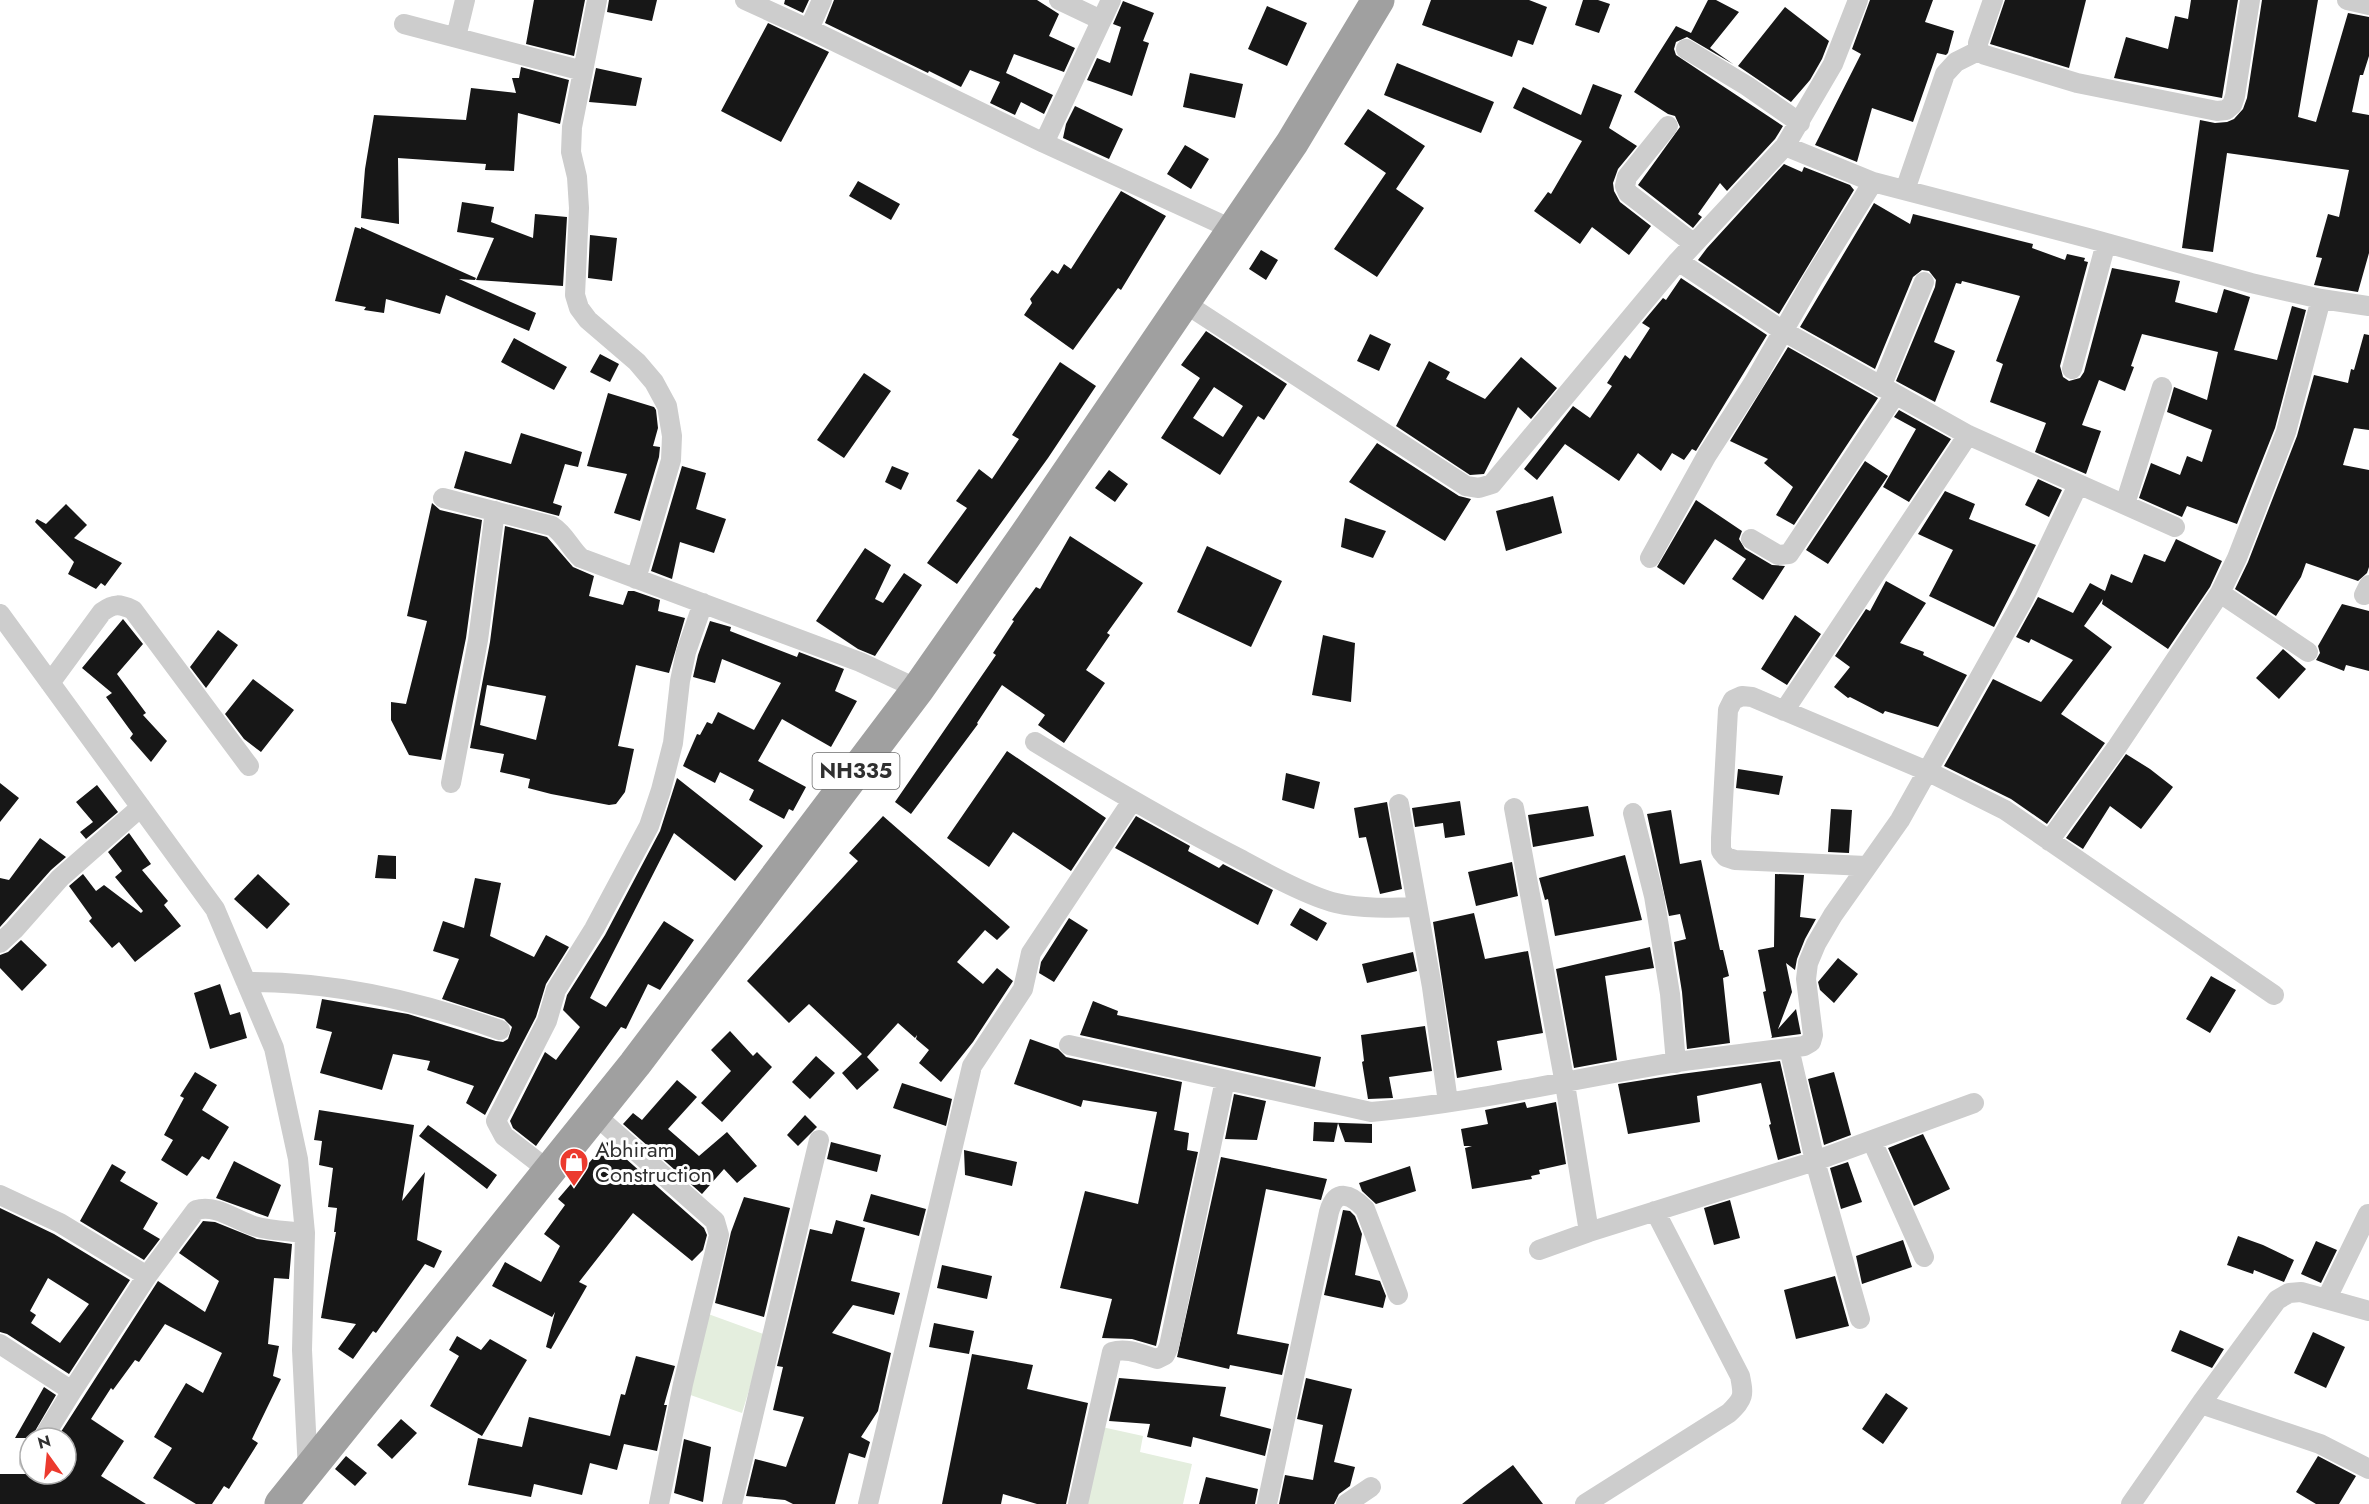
<svg xmlns="http://www.w3.org/2000/svg" width="2369" height="1504" viewBox="0 0 2369 1504" font-family="Jost,sans-serif">
  <style>
    .green { fill: #e4eede }
    .building { fill: #171717; fill-rule: evenodd }
    .lines { fill: none; stroke-linecap: round; stroke-linejoin: round }
    .minor { stroke: #cdcdcd; stroke-width: 20 }
    .trunk { stroke: #a0a0a0; stroke-width: 33 }
    .labels { text-anchor: middle; stroke-width: 6; stroke-linejoin: round; paint-order: stroke }
    .shield { fill: #fff; stroke: #6e6e6e; stroke-width: 1.5 }
    .shield-label { font-size: 21px; font-weight: bold; fill: #303030 }
    .poi-label { font-size: 22px; fill: #303030; stroke: #fff; text-anchor: start }
  </style>
  <rect width="100%" height="100%" fill="#fff"/>
  <path class="green" d="M700,1311L766,1335L742,1413L679,1391Z
    M1102,1427L1143,1436L1140,1452L1192,1464L1183,1504H1085Z"/>
  <path class="building" d="M534,0H585L574,56L526,44Z
    M609,0H657L652,21L607,12Z
    M785,0H809L803,13L784,4Z
    M834,0H1037L1059,14L1049,36L1075,48L1064,72L1014,54L1006,73L1053,95L1044,114L1021,102L1015,115L990,103L1000,82L970,70L961,87L929,71L928,73L825,23Z
    M1431,0H1529L1547,7L1533,45L1518,40L1512,57L1422,25Z
    M1583,0H1598L1610,4L1599,33L1575,25Z
    M1708,0H1716L1739,12L1710,48L1733,64L1687,37L1676,42L1674,49L1676,55L1783,126L1775,139L1727,191L1720,183L1698,214L1702,217L1693,228L1638,185L1680,127L1675,116L1668,114L1634,92L1676,26L1691,33Z
    M1870,0H1933L1925,22L1954,31L1948,53L1946,55L1937,53L1913,122L1872,108L1857,162L1815,145L1861,54L1852,49Z
    M2005,0H2086L2069,68L1990,44Z
    M2191,0H2238L2222,98L2114,78L2126,37L2168,49L2175,16L2188,19Z
    M2262,0H2318L2298,117L2316,122L2348,13L2369,17V56L2363,75H2360L2352,112L2369,115V253L2358,292L2314,285L2322,258L2316,257L2328,214L2339,217L2349,170L2227,153L2213,252L2182,248L2200,120L2215,123L2227,122L2234,119L2243,109L2247,98Z
    M1123,1L1154,13L1143,41L1149,43L1132,96L1087,80L1097,58L1110,63L1121,27L1113,24Z
    M1267,6L1307,23L1287,66L1248,49Z
    M1785,7L1829,41L1822,59L1810,80L1791,102L1738,66Z
    M768,23L829,52L781,142L721,111Z
    M1397,63L1494,102L1481,133L1384,95Z
    M521,67L569,80L560,124L518,113L514,171L485,170L486,164L398,158L399,224L361,218L365,169L374,115L466,120L471,88L516,93L512,78H519Z
    M596,68L642,78L636,106L589,102Z
    M1190,73L1243,84L1235,118L1183,107Z
    M1593,84L1622,95L1609,128L1637,146L1618,169L1613,183L1614,191L1620,202L1651,226L1629,255L1592,227L1580,244L1534,211L1548,192L1551,194L1582,141L1513,108L1523,87L1581,115Z
    M1075,106L1123,129L1109,159L1063,138L1066,124Z
    M1368,109L1425,146L1396,189L1424,208L1377,277L1334,249L1386,173L1344,144Z
    M1185,145L1209,159L1191,189L1167,174Z
    M1784,164L1802,172L1804,167L1850,185L1854,190L1779,314L1698,260L1707,248Z
    M858,181L900,204L891,220L849,196Z
    M1121,191L1166,216L1121,290L1118,288L1073,350L1024,315L1032,303L1030,299L1052,270L1058,274L1064,264L1071,269Z
    M462,202L494,207L491,222L533,238L535,214L567,217L563,286L476,280L494,238L457,232Z
    M1874,203L1910,224L1913,214L2033,244L2032,248L2065,260L2067,254L2085,258L2084,261L2088,262L2060,366L2063,377L2069,381L2080,378L2084,372L2112,268L2180,281L2175,302L2217,313L2224,289L2250,297L2234,350L2277,360L2292,306L2306,310L2275,428L2237,524L2187,506L2182,517L2139,498L2151,463L2180,475L2187,456L2202,462L2212,430L2167,412L2174,387L2207,400L2218,352L2142,334L2131,366L2134,367L2125,391L2099,380L2082,425L2101,431L2086,474L2035,452L2046,423L1990,402L2003,364L1996,361L2020,296L1962,281L1961,284L1956,283L1934,342L1955,351L1935,402L1896,381L1935,287L1936,280L1929,271L1922,270L1913,277L1875,369L1800,327Z
    M355,227L361,229V227L476,278L475,280L459,279L536,313L529,331L446,295L440,314L386,299L384,313L364,310L366,307L335,301Z
    M590,235L617,238L612,281L588,278Z
    M1261,250L1278,260L1266,280L1249,269Z
    M1681,278L1767,335L1696,451L1692,449L1684,460L1672,453L1661,471L1638,453L1619,481L1565,444L1537,480L1524,469L1573,406L1590,418L1612,386L1607,383L1625,355L1630,359L1650,328L1642,323L1663,298L1666,300Z
    M1206,331L1287,384L1264,420L1258,416L1220,475L1161,438L1200,378L1181,365ZM1214,387L1243,406L1223,437L1193,418Z
    M1370,334L1391,344L1379,371L1357,361Z
    M2364,334L2369,335V430L2354,428L2343,465L2369,470V567L2367,573L2358,581L2306,563L2301,577L2276,616L2235,589L2248,562L2297,436L2314,375L2348,383L2351,369L2354,370Z
    M514,338L567,367L554,390L501,362Z
    M1788,347L1878,398L1794,525L1776,515L1793,487L1764,463L1768,459L1730,441Z
    M600,354L619,364L610,382L590,372Z
    M1521,357L1557,388L1531,419L1518,407L1484,474L1470,475L1396,426L1429,361L1450,372L1446,379L1485,399Z
    M1060,362L1096,386L1048,458L957,584L927,563L967,508L956,501L979,469L992,479L1019,439L1012,435Z
    M864,373L891,391L844,458L817,440Z
    M608,393L654,407L656,410L658,428L653,446L660,447L659,457L640,521L614,513L627,474L587,466Z
    M1899,410L1951,439L1909,502L1883,487L1916,429L1894,417Z
    M521,433L582,452L578,467L565,464L553,503L562,506L559,516L454,488L465,451L511,464Z
    M1377,443L1459,496L1471,499L1445,541L1349,482Z
    M1865,461L1888,476L1828,564L1806,550Z
    M682,466L706,473L696,509L726,519L714,553L680,542L672,579L651,571Z
    M892,466L909,473L901,490L885,482Z
    M1109,470L1128,484L1115,502L1095,488Z
    M2038,479L2062,490L2049,517L2025,505Z
    M1945,491L1975,504L1969,519L2036,545L1994,627L1929,596L1953,550L1918,534Z
    M1553,496L1562,533L1506,551L1496,511Z
    M1696,500L1742,531L1739,539L1745,549L1772,565L1785,566L1763,600L1732,579L1746,559L1715,539L1684,585L1657,567Z
    M432,503L440,510L482,520L466,638L441,760L409,755L391,720V702L406,704L427,621L407,616Z
    M66,504L87,525L74,538L122,563L105,586L101,583L96,589L68,574L74,562L35,522L37,519L46,524Z
    M1345,518L1386,531L1373,558L1341,547Z
    M505,526L547,537L573,567L594,576L589,596L623,605L628,591H634L660,600L658,611L685,618L669,673L636,665L618,746L634,749L625,792L616,804L609,805L551,794L528,788L530,779L500,772L504,754L470,748L490,642ZM487,685L546,696L536,740L480,725Z
    M1070,536L1143,583L1107,633L1110,635L1086,670L1105,683L1064,743L1038,725L1045,715L1002,685L977,723L978,724L911,814L895,802L996,655L993,653L1014,621L1012,620L1036,587L1040,589Z
    M2176,539L2222,561L2210,587L2168,649L2102,604L2103,599L2084,626L2112,647L2061,714L2105,743L2047,824L2011,799L1944,766L1993,679L2041,702L2073,660L2031,639L2029,643L2016,637L2038,597L2073,613L2090,583L2105,591L2111,574L2132,583L2144,554L2165,562Z
    M1207,546L1282,581L1251,647L1177,612Z
    M865,548L891,565L875,599L883,603L904,573L922,585L875,656L858,649L816,621Z
    M1886,581L1926,603L1900,643L1924,652L1923,655L1967,675L1938,727L1885,711L1883,714L1850,697L1848,698L1834,687L1850,667L1835,656L1866,609L1870,611Z
    M2342,604L2369,611V671L2346,665L2344,671L2316,660L2320,653L2318,646Z
    M1795,615L1821,634L1787,685L1761,669Z
    M123,619L143,644L117,674L146,713L143,715L167,741L151,762L130,738L133,734L106,697L112,693L82,668Z
    M710,621L731,627L730,631L797,657L799,652L844,669L835,691L857,701L831,747L782,719L758,761L806,787L793,811L789,809L784,819L749,800L754,790L720,772L715,783L683,766L697,734L700,735L707,722L712,724L718,712L754,730L781,683L722,659L715,683L693,677L698,655Z
    M218,630L238,645L206,688L190,667Z
    M1323,635L1355,643L1351,702L1312,695Z
    M2283,649L2306,669L2279,699L2256,678Z
    M253,679L294,710L261,752L244,739L225,714Z
    M1007,751L1106,818L1071,871L1013,832L989,867L947,838Z
    M2126,754L2150,769L2173,787L2141,829L2110,806L2083,849L2066,838Z
    M1738,769L1783,776L1779,795L1736,788Z
    M1286,773L1320,782L1314,809L1282,800Z
    M677,778L763,846L735,881L674,833L590,998L606,1007L664,921L694,940L660,990L648,984L626,1029L621,1027L536,1146L513,1128L510,1121L545,1052L556,1060L580,1027L563,1010L567,995L605,935L660,831Z
    M0,783L19,798L0,822Z
    M97,785L118,812L86,839L80,832L93,822L76,802Z
    M1460,801L1465,835L1445,838L1443,823L1415,827L1412,808Z
    M1387,802L1402,889L1380,894L1366,837L1359,838L1354,808Z
    M1588,806L1594,836L1533,847L1528,815Z
    M1831,809L1852,810L1849,853L1828,852Z
    M1671,810L1680,864L1701,860L1720,950H1723L1729,976L1723,978L1730,1043L1687,1049L1682,992L1674,942L1686,939L1680,914L1669,916L1647,814Z
    M883,816L1010,927L997,940L985,930L957,962L983,984L997,968L1013,981L973,1042L941,1082L919,1063L929,1050L916,1039L917,1035L915,1038L898,1023L867,1057L879,1070L857,1090L842,1073L862,1054L809,1004L789,1023L747,981L858,861L849,853Z
    M1136,816L1190,846L1188,851L1219,868L1223,864L1273,890L1258,925L1115,848Z
    M129,833L151,864L142,870L168,901L164,905L181,926L135,962L119,942L112,948L89,921L92,918L69,886L83,874L96,891L104,885L141,913L143,911L115,877L122,871L108,852Z
    M40,838L66,857L51,870L0,927V878L9,880Z
    M378,855L396,856V879L375,878Z
    M1625,855L1642,920L1555,936L1548,899L1545,900L1539,878Z
    M1512,862L1518,896L1476,906L1468,872Z
    M258,874L290,904L267,929L234,899Z
    M1775,874L1804,875L1800,917L1816,919L1805,939L1797,959L1795,970L1786,963L1792,992L1778,1029L1796,1009L1801,1034L1771,1038L1772,1037L1763,992L1766,991L1758,950L1774,947Z
    M475,878L501,883L490,936L534,957L546,935L569,947L546,984L536,1017L485,1115L466,1103L474,1086L427,1070L430,1061L393,1054L382,1090L320,1073L332,1032L316,1028L322,999L408,1014L496,1041L503,1042L508,1039L512,1027L504,1019L442,999L459,959L433,951L443,921L464,928Z
    M1300,908L1327,923L1317,941L1290,925Z
    M1474,913L1485,959L1528,951L1543,1033L1497,1041L1502,1070L1457,1078L1433,922Z
    M1069,918L1088,930L1054,982L1039,973L1041,962Z
    M21,940L47,965L22,991L0,968V955L8,952Z
    M1650,947L1654,968L1605,976L1617,1060L1574,1068L1556,969Z
    M1413,952L1417,971L1367,983L1362,964Z
    M1838,958L1858,974L1834,1003L1820,990L1818,982Z
    M2211,976L2236,990L2210,1033L2186,1019Z
    M220,984L230,1015L240,1012L247,1038L210,1049L194,993Z
    M1093,1001L1118,1011L1117,1015L1321,1057L1315,1087L1080,1035Z
    M1425,1026L1432,1071L1389,1077L1393,1098L1368,1099L1362,1062L1364,1061L1361,1035Z
    M730,1031L753,1056L757,1052L772,1067L722,1122L701,1103L731,1071L711,1050Z
    M1030,1039L1058,1049L1066,1057L1182,1082L1174,1130L1189,1133L1187,1150L1198,1152L1156,1346L1132,1339L1102,1338L1112,1299L1060,1288L1085,1191L1138,1204L1157,1112L1083,1100L1081,1107L1014,1084Z
    M816,1056L835,1073L810,1099L792,1082Z
    M1780,1061L1801,1153L1778,1160L1769,1125L1771,1124L1761,1083L1697,1096L1700,1122L1628,1134L1618,1084L1681,1074Z
    M195,1072L217,1085L202,1110L229,1127L209,1160L202,1156L187,1176L161,1160L173,1140L164,1135L184,1098L180,1096Z
    M1834,1072L1851,1135L1824,1145L1808,1079Z
    M677,1080L697,1097L668,1129L699,1156L727,1132L757,1166L737,1183L724,1169L702,1194L623,1124L633,1113L642,1120Z
    M902,1083L952,1099L946,1126L893,1108Z
    M1234,1094L1266,1101L1257,1140L1225,1139Z
    M1525,1102L1527,1108L1556,1102L1566,1164L1539,1170L1540,1174L1531,1176L1532,1179L1472,1189L1465,1148L1472,1146H1464L1461,1129L1488,1124L1485,1110Z
    M319,1110L414,1125L402,1201L425,1172L417,1240L442,1251L434,1268L425,1264L376,1333L373,1331L353,1359L338,1349L356,1324L321,1318L336,1232H334L337,1208L328,1207L333,1168L319,1165L322,1141L314,1140Z
    M805,1115L817,1127L798,1146L787,1135Z
    M1314,1122L1372,1124V1143L1345,1142L1338,1123L1334,1142L1313,1141Z
    M428,1125L497,1175L487,1189L419,1136Z
    M1923,1134L1950,1189L1914,1206L1888,1148Z
    M607,1142L704,1228L707,1235L703,1250L692,1261L633,1213L579,1282L587,1286L551,1349L546,1347L555,1312L552,1317L492,1286L505,1262L541,1282L560,1246L544,1234L565,1205L558,1199Z
    M831,1142L881,1155L877,1172L827,1159Z
    M964,1150L1017,1162L1012,1186L965,1175Z
    M1221,1157L1327,1179L1321,1200L1266,1189L1237,1334L1289,1344L1282,1375L1230,1365L1229,1369L1177,1357Z
    M234,1161L281,1185L268,1217L216,1198Z
    M1848,1162L1862,1202L1841,1209L1830,1168Z
    M112,1164L126,1172L120,1181L158,1203L143,1229L160,1239L144,1260L80,1221Z
    M1410,1166L1416,1191L1376,1204L1362,1191L1359,1183Z
    M871,1194L926,1209L919,1236L863,1221Z
    M744,1197L790,1208L764,1317L715,1303L731,1232Z
    M1730,1200L1740,1238L1714,1245L1704,1208Z
    M0,1208L54,1234L130,1280L69,1374L7,1334L0,1332ZM48,1278L89,1304L60,1343L31,1323L36,1315L30,1311Z
    M1343,1210L1350,1211L1355,1216L1362,1234L1355,1275L1380,1281L1386,1296L1383,1308L1324,1295Z
    M836,1220L865,1228L851,1281L900,1293L894,1315L853,1305L832,1333L891,1353L878,1411L861,1437L870,1442L865,1458L849,1453L835,1504H793L785,1500L746,1496L755,1459L786,1467L804,1417L773,1410L783,1367L777,1366L810,1229L832,1234Z
    M203,1221L215,1222L257,1239L292,1244L289,1279L274,1278L268,1344L279,1346L273,1376L281,1379L252,1439L258,1443L229,1489L224,1486L212,1504H196L153,1478L172,1448L154,1437L186,1383L203,1393L222,1353L165,1324L139,1362L135,1360L113,1390L111,1388L91,1419L124,1441L101,1476L146,1504H0V1474H66V1438H57L158,1281L205,1312L219,1281L179,1253Z
    M2238,1236L2263,1245L2294,1260L2284,1282L2254,1270L2253,1274L2227,1265Z
    M1903,1240L1912,1267L1862,1284L1856,1256Z
    M2316,1241L2337,1250L2321,1283L2301,1274Z
    M942,1265L992,1276L987,1299L937,1288Z
    M1835,1276L1849,1326L1796,1339L1784,1290Z
    M934,1323L974,1331L969,1354L929,1347Z
    M2180,1330L2224,1349L2212,1368L2171,1351Z
    M2313,1332L2345,1347L2326,1388L2294,1373Z
    M457,1336L481,1350L490,1339L527,1360L482,1436L430,1406L459,1356L449,1350Z
    M972,1354L1033,1365L1027,1389L1088,1403L1066,1504H1037L1003,1494L1001,1504H942Z
    M636,1356L675,1366L664,1405H667L657,1451L624,1444L617,1470L590,1463L582,1495L534,1484L531,1497L468,1485L478,1438L522,1447L529,1417L610,1436L621,1394L625,1395Z
    M1119,1378L1226,1387L1220,1416L1271,1429L1265,1456L1193,1437L1191,1447L1147,1437L1150,1424L1109,1421Z
    M1306,1378L1352,1389L1334,1462L1355,1467L1350,1486L1339,1494L1334,1504H1279L1285,1475L1313,1480L1323,1425L1297,1419Z
    M44,1387L56,1395L31,1438H15Z
    M1886,1393L1908,1408L1883,1444L1862,1429Z
    M401,1419L417,1433L392,1459L377,1445Z
    M684,1439L711,1447L703,1502L674,1493Z
    M346,1456L367,1473L355,1486L335,1469Z
    M2318,1456L2356,1476L2339,1504H2316L2296,1492Z
    M1513,1465L1543,1504H1462L1481,1489Z
    M1206,1477L1258,1489L1255,1504H1199Z"/>
  <g class="lines">
    <path class="minor" d="M597,0L572,127L571,152L577,177L579,208L575,295L579,308L588,320L637,362L654,382L667,406L672,436L671,460L636,579
      M745,0L809,29L1044,143L1234,230
      M1059,0L1101,20
      M1993,0L1978,43V51L1985,55L2077,83L2217,111L2226,110L2232,105L2235,96L2250,0
      M2347,0L2369,5
      M404,24L583,71
      M809,29L822,0
      M456,37L465,0
      M1686,49L1747,86L1800,123
      M1668,126L1627,177L1625,186L1628,193L1694,244
      M1044,143L1111,0
      M1785,146L1873,182L2088,238L2251,283L2321,299L2369,306
      M1905,190L1945,74L1956,62L1978,51
      M1678,261L1783,331L1968,435L2175,527
      M1183,302L1466,486L1479,488L1492,484L1678,261L1785,146L1833,64L1858,0
      M2072,369L2106,243
      M1881,387L1924,282
      M443,498L552,526C565,534 570,548 581,558L860,662L918,689
      M2125,504L2162,387
      M1751,539L1778,555L1789,554L1895,395
      M1650,558L1707,455L1754,382L1813,279L1873,182
      M2220,593L2308,652
      M2364,595L2369,585
      M0,614L215,909L274,1048L298,1159L305,1233L302,1350L308,1471
      M50,683L102,612C114,603 120,604 133,610L249,766
      M1784,711L1968,435
      M1035,742C1102,783 1170,823 1240,859C1266,873 1308,896 1336,903C1362,909 1390,908 1417,907
      M451,783L478,640L495,511
      M1399,804L1432,987L1448,1102
      M1514,808L1565,1084L1589,1232
      M1633,813L1654,896L1670,994L1676,1063
      M2049,841L2117,747L2220,593L2237,558L2286,432L2321,299
      M1866,866L1735,860L1726,857L1721,851V838L1728,710L1733,700L1742,696L1752,697L1927,771L2005,810L2274,995
      M0,943L14,930L60,878L141,807
      M246,982C332,981 419,1001 500,1030
      M1069,1045L1371,1112C1474,1103 1575,1078 1677,1062C1719,1056 1762,1052 1804,1046L1811,1042L1813,1035L1806,979L1808,963L1816,944L1833,915L1900,820L2023,600L2078,485
      M1789,1048L1815,1161L1860,1319
      M594,1114L715,1221L719,1235L683,1384L659,1504
      M1872,1141L1924,1257
      M548,1170L504,1136L496,1121L547,1021L556,990L594,929L649,826L661,790L673,743L680,681L686,652L703,603
      M0,1195L60,1223L147,1276
      M1539,1250L1589,1232L1815,1161L1974,1103
      M2327,1298L2368,1214
      M0,1344L72,1391
      M2201,1404L2320,1444L2369,1469
      M43,1438L72,1391L147,1276L196,1210C216,1204 235,1220 254,1226C270,1231 289,1231 305,1233
      M29,1462L30,1460
      M732,1504L819,1140
      M868,1504L972,1066L1023,989L1031,953L1132,801
      M1078,1504L1112,1352C1127,1347 1143,1355 1157,1359L1165,1355L1169,1346L1225,1080
      M1267,1504L1329,1212C1336,1188 1351,1194 1365,1209L1398,1295
      M1346,1504L1371,1487
      M1585,1504L1729,1413C1744,1398 1744,1396 1740,1376L1655,1211
      M2131,1504L2202,1402L2277,1300L2289,1293L2301,1292L2369,1311"/>
    <path class="trunk" d="M281,1504L635,1064L918,689L1025,536L1292,143L1378,0"/>
  </g>
  <defs>
    <g id="shop-pin" transform="scale(1.5)"><path d="M0 17L-7.5 6A9.5 9.5 0 1 1 7.5 6Z" fill="#ec3a2e" stroke="#fff"/><path d="M-5-2.5h2.3a2.7 3.5 0 0 1 5.4 0H5L5.5 6h-11ZM-1.5-2.5h3a1.5 2.3 0 0 0-3 0Z" fill="#fff"/></g>
  </defs>
  <g fill-rule="evenodd">
    <use href="#shop-pin" x="574" y="1162"/>
  </g>
  <g class="labels">
    <rect class="shield" x="812.5" y="753" width="87" height="36" rx="4.5"/>
    <g class="shield-label">
      <text x="856" y="778">NH335</text>
    </g>
    <g class="poi-label">
      <text x="595" y="1157">Abhiram<tspan x="595" dy="25">Construction</tspan></text>
    </g>
  </g>
  <g transform="translate(48 1456) rotate(345)"><circle r="28" fill="#ffffff" stroke="#acacac" stroke-width="1.5"/>
  <path d="M0-4.5L10 22L0 15L-10 22Z" fill="#ec3a2e"/>
  <text y="-9" font-size="16" font-weight="bold" text-anchor="middle" fill="#303030">N</text>
  </g>
</svg>
